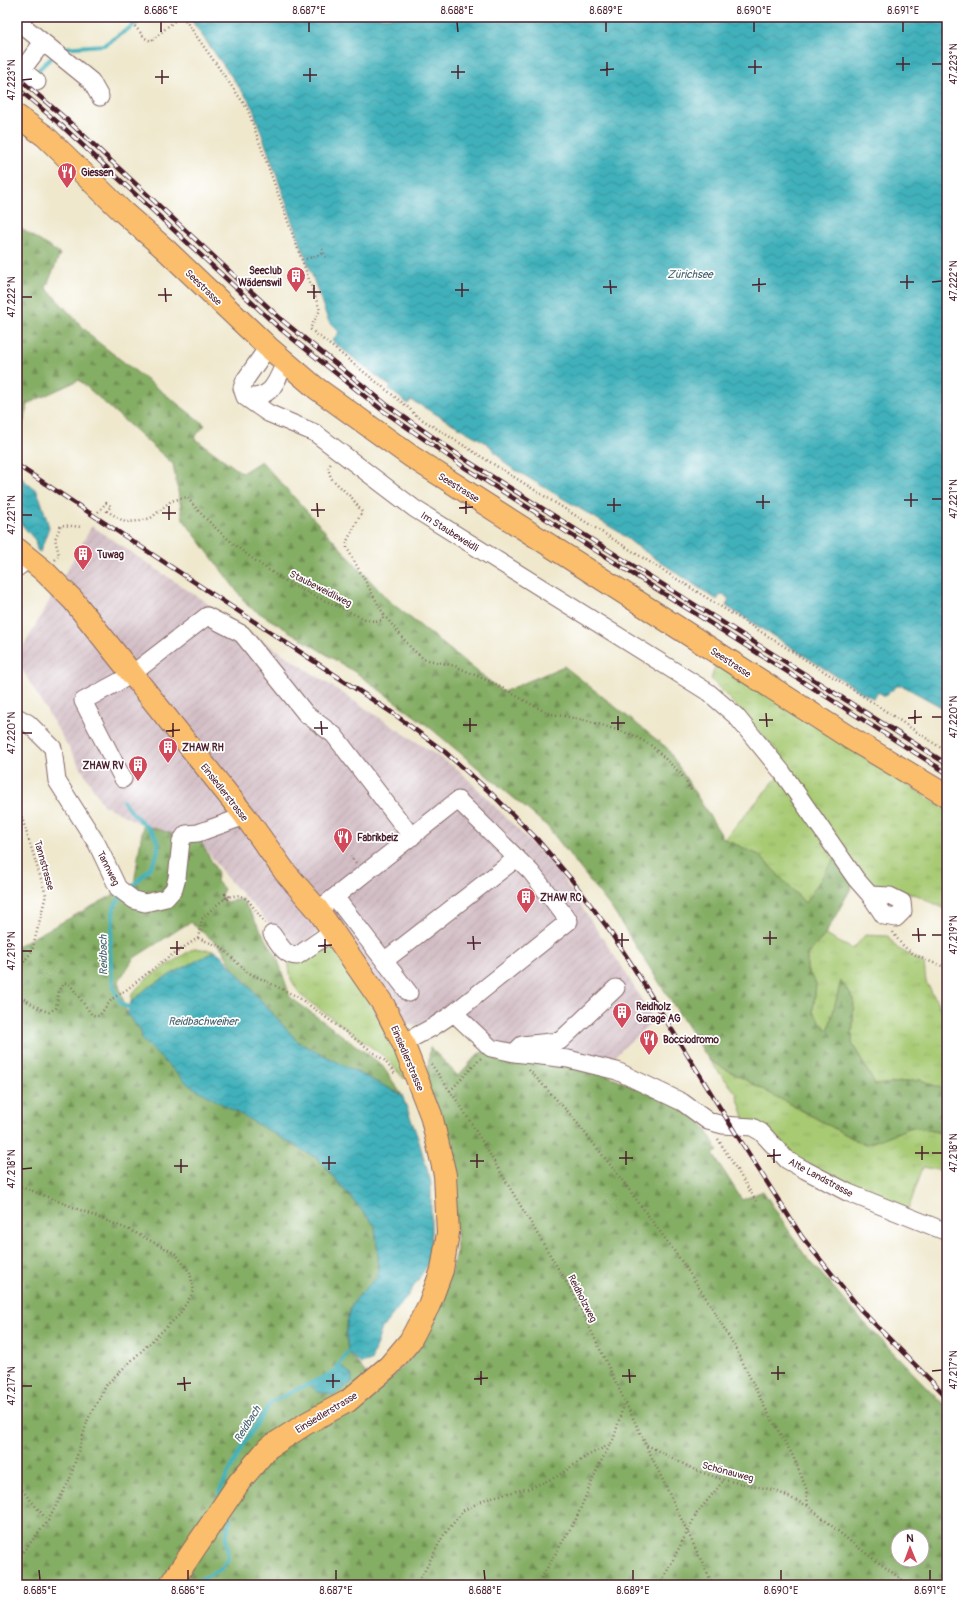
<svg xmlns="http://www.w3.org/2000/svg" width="964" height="1602" viewBox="0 0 964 1602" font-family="Pangolin,sans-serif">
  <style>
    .industrial { fill: url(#industrial-furrows) }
    .grass { fill: url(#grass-tufts); stroke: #78744f }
    .forest { fill: url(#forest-firs); stroke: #686648; fill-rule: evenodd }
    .water { fill: url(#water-waves); stroke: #466873 }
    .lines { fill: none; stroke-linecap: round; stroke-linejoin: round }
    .stream { stroke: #41b1bb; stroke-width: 4 }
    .minor-casing { stroke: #846564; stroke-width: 19 }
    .major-casing { stroke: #846564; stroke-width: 24 }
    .path { stroke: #846564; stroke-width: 2.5; stroke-dasharray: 1 3; stroke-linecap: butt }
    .minor { stroke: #fff; stroke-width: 17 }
    .major { stroke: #fabe6d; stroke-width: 22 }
    .rail-casing { stroke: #4a1f2b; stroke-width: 4.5 }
    .rail { stroke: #fff; stroke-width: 3; stroke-dasharray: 9; stroke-linecap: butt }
    .ticks { fill: none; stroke: #4a1f2b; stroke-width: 1.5 }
    .labels { text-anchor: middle; stroke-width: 3.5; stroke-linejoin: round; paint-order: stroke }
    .poi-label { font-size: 10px; font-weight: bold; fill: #4a1f2b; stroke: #fff; text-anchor: start }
    .street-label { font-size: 10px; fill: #4a1f2b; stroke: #fff }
    .water-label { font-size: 11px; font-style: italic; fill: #46616c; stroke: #fff }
    .neatline { fill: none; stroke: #4a1f2b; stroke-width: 1.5 }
    .ticks-label { font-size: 10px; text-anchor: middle; fill: #4a1f2b }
  </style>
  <defs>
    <pattern id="industrial-furrows" width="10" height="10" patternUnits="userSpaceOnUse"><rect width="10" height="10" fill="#d2bdc5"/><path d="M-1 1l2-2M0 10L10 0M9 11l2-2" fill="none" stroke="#b6a2a9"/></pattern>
    <pattern id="grass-tufts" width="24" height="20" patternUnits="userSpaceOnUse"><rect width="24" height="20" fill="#a7ca73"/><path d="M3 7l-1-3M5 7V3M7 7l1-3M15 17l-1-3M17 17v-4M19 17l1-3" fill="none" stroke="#91ad64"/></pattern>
    <pattern id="forest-firs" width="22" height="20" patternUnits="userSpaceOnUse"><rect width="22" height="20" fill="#85ae65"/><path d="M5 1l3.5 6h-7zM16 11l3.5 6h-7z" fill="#6f8d53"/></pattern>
    <pattern id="water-waves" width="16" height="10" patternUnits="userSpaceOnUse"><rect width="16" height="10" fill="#41b1bb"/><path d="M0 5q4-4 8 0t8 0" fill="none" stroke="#388f98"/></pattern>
  </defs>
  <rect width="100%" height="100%" fill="#fff"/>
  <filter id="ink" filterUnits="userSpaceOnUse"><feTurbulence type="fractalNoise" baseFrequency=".025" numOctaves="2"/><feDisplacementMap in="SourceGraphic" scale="8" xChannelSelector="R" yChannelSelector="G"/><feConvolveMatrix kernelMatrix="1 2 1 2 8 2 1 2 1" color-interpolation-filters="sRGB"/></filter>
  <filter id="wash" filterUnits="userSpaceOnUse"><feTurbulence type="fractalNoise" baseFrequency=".012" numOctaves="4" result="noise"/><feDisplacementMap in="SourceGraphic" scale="16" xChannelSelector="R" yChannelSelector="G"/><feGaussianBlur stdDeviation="0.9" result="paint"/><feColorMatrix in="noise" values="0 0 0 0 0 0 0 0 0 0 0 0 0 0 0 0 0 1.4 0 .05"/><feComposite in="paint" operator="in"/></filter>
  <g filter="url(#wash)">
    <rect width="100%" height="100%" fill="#efe8cd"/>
    <path class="industrial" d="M92,526L271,646L459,770L555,867L624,970L654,1020L609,1061L491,1048L451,1006L434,1018L418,1025L408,1024L395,1014L333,920L291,954L262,915L226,877L201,842L143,825L103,805L17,661V658Z"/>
    <path class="grass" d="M716,663L947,810V910L917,895L856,879L806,904L759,855L724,839L782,772L778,752L711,679Z
      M825,935L853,949L865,935L888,936L897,948L924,963L926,982L947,1019V1091L921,1080L875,1085L852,1043L854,999L841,982L828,1032L813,1012L816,984L807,970V955Z
      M330,944L375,1009L390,1039L406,1076L404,1079L386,1058L300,995L291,979L288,961L305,960Z
      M194,948L215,951L131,1002L132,994L146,979Z
      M709,1060L865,1145L912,1127L947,1134V1172L923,1167L907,1213L794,1157L745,1120L736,1093Z"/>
    <path class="forest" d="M17,226L60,254L46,288L94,339L205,425L194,438L242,473L261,461L388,600L503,692L564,666L667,748L724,839L759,855L805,903L836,856L856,879L825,935L807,955V970L816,984L813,1012L828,1031L841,981L854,999L852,1043L875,1085L921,1080L947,1091V1134L912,1127L865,1145L709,1060L612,909L547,826L428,726L358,674L248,606L183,519L173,464L79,380L27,404L26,413L17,446Z
      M143,825L201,842L218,873L216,880L224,889L221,895L225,902L242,899L277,957L290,997L381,1064L402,1095L298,1042L234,970L221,947L190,922L134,958L118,982L127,1014L318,1159L375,1226L378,1254V1277L354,1302L346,1338L348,1352L380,1390L418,1350L445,1292L457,1249L451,1155L427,1080L430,1047L458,1076L478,1054L491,1048L568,1059L682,1106L705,1127L718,1151L713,1154L742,1200L763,1191L804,1254L860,1318L947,1408V1585H17V946L134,884ZM898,1536H922V1560H898Z"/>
    <path class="water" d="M189,17H947V710L903,686H897L885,696L878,692L874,699L858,690L726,606L729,599L721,594L717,600L634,544L619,532L507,465L488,444L411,400L408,404L389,389L391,387L332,341L339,332L328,320L251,104Z
      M17,472L19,473V476L37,491L41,501L49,527L40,552L37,550L35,540L17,519Z
      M215,951L220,954L298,1042L402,1095L418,1138L431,1183V1260L406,1298L382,1328L371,1361L361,1364L348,1352C346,1336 345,1315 354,1302C359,1293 370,1285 378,1276V1254L375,1226L318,1159L189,1085L142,1040L141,1031L127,1014L131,1002L147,988L173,973Z
      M340,1364L352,1376V1382L334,1395L318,1392L309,1385L334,1373Z"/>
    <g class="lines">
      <path class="stream" d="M59,50L61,48L104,45L146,17
        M33,75L53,56
        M123,801C131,813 140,820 150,830C172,852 144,875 129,889
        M120,898L114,907L110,947L112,978L115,991L122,1005L128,1007
        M221,1497L219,1492L243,1445L271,1402L334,1372L348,1352
        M193,1585L199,1580L221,1569L228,1559L226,1537L230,1519L229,1516"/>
    </g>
  </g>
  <g filter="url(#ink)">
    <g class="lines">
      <g class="minor-casing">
        <path id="minor" d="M17,21L91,81L100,97
          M37,82L22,70L43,42
          M268,347L245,380L242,388L245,397L268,413L315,433L415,509L708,692L736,716L782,772L856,879L870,895L884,916L896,918L903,911L902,902L890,896L870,895
          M245,397C272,399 276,383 285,362
          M17,568L29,559
          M132,674L207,616L242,634L306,714L334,735L412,837
          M17,717L28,723L53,748L57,781L97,844L118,888L134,900L145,903L166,898L174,889L177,878L181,841L186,834L198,833L245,816
          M123,779L83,701L122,680L130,672
          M335,897L409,993
          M318,910L458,800L531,872L569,921L454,1013L433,1027L403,1043
          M272,934C279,943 284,956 297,956L333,931
          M384,961L517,858
          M454,1013L491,1048L514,1053L568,1059L617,1071L682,1102L708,1121L723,1125L752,1127L761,1132L787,1160L805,1170L849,1193L947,1232
          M514,1053L522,1045L560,1041L616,988"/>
      </g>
      <g class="major-casing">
        <path id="major" d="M17,116L45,136L123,212L165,249L268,347L316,388L412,457L850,738L947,796
          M17,549L44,571L73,600L245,816L285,872L318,910L383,1004L403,1043L431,1115L445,1175L448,1233L442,1270L429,1305L410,1341L389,1366L348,1401L307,1423L268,1448L240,1481L170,1585"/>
      </g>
      <path class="path" d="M127,17L145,38L151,41L179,17
        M183,17L247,108L320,310L310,329L409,408L415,415L857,692L947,752
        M322,249L326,258
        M306,259L324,253
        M98,512L106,503L111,506L107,511L125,522L140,521L151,518L171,501L187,497C212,530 261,568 298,588C311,595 326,601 340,607C353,613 368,624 382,620L384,615L347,548V541L362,512L352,498L334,481L331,478L328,468L332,462
        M55,560L59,555L55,539L61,525L82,527
        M384,615L411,648L424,659L455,666L495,684L547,713L589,721L633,735L652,746L681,774L692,792
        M17,806L22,818L46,895L32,951L17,971
        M377,835L382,841
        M350,856L356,863
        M225,894L230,897L228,899H225Z
        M893,932C906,955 924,959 947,968
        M198,938L221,947L247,972L298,997L384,1060L396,1075
        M17,995L42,1010L49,1012L56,1008L59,990L65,983L71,986L92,1015L99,1016L112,999L126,990L163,961L198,938L202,919L214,907L227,897L240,895L248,900L265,923
        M431,1064L462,1108L574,1295L713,1585
        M529,1070L570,1114L619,1176L680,1259L710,1304L735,1347L764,1406L793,1456L806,1488L808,1506
        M450,1091L481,1058
        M718,1139L756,1201
        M17,1186L33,1191L132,1231L176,1254L190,1273L194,1291L179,1315L107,1384L88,1419L70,1479L48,1521L17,1559
        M647,1445L695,1470L724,1480L774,1490L808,1506L851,1542L909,1585
        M17,1484L48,1521
        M417,1585L443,1536L464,1510L488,1498L530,1488L556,1477L587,1456L609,1445
        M537,1585L576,1519L598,1467L614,1438L624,1403
        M660,1585L697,1513L724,1480"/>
      <use href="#minor" class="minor"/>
      <use href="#major" class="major"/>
      <g class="rail-casing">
        <path id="rail" d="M17,77L66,119L283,321L387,405L469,462L947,764
          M17,88L61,125L278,327L382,410L464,467L947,773
          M17,465L394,714L445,752L491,793L536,838L571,879L607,927L632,965L733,1129L802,1237L861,1310L947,1397"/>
      </g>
      <use href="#rail" class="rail"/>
    </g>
  </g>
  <path class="ticks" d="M161,22V32M309,22V32M457,22L458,32M606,22V32M754,22V32M903,22V32M903,57V71M755,60V74M607,62V76M896,64H910M932,64H942M458,65V79M748,67H762M310,68V82M162,70V84M600,70L614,69M451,72H465M303,75H317M155,77H169M22,80L32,79M907,275V289M759,278V292M610,280L611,294M900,282H914M932,282L942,281M462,283V297M314,285V299M752,285L766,284M603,287H617M165,288L166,302M455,290H469M307,292H321M158,295H172M22,297H32M911,493V507M763,495V509M614,498V512M932,499H942M904,500H918M466,501V514M756,502H770M317,503L318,517M607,505H621M169,506V520M459,508L473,507M311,510H325M162,513H176M22,515H32M915,710V724M766,713L767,727M618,716V730M932,717H942M470,718V732M908,718L922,717M759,720H773M321,721L322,735M173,723V737M611,723H625M463,725H477M314,728H328M166,731L180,730M22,733H32M918,928L919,942M770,931V945M622,933V947M912,935H926M932,935H942M473,936L474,950M763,938H777M325,939V953M615,940H629M177,941V955M467,943H481M318,946L332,945M170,948H184M22,951H32M922,1146V1160M774,1149V1163M626,1151V1165M915,1153H929M932,1153H942M477,1154V1168M329,1156V1170M767,1156L781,1155M619,1158H633M181,1159V1173M470,1161H484M322,1163H336M174,1166H188M22,1169L32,1168M778,1366V1380M629,1369L630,1383M481,1371V1385M932,1371L942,1370M771,1373H785M333,1374V1388M622,1376H636M184,1377L185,1391M474,1379L488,1378M326,1381H340M177,1384L191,1383M22,1386H32M39,1570L40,1580M188,1570V1580M336,1570V1580M484,1570L485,1580M633,1570V1580M781,1570V1580M930,1570V1580"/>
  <defs>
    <g id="restaurant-pin" transform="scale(1)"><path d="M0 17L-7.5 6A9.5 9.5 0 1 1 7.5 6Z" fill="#d1495b" stroke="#fff"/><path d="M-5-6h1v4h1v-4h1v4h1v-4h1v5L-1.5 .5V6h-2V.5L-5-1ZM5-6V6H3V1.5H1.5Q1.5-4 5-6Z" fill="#fff"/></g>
    <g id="building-pin" transform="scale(1)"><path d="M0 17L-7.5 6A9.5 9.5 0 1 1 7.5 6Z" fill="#d1495b" stroke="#fff"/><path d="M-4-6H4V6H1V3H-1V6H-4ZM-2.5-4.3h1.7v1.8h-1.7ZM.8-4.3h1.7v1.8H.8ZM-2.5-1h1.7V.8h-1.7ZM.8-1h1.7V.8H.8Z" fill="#fff"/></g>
  </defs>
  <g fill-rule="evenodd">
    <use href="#restaurant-pin" x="67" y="172"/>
    <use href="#building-pin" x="296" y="276"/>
    <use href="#building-pin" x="83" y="554"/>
    <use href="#building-pin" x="168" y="747"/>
    <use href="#building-pin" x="138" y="765"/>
    <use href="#restaurant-pin" x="343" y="837"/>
    <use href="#building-pin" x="526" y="897"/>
    <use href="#building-pin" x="622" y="1012"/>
    <use href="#restaurant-pin" x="649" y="1039"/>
  </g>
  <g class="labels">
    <g class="poi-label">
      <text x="81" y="176">Giessen</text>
      <text x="282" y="274" text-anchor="end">Seeclub<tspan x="282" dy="12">Wädenswil</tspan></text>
      <text x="97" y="558">Tuwag</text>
      <text x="182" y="751">ZHAW RH</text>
      <text x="124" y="769" text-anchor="end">ZHAW RV</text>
      <text x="357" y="841">Fabrikbeiz</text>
      <text x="540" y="901">ZHAW RC</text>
      <text x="636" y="1010">Reidholz<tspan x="636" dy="12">Garage AG</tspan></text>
      <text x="663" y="1043">Bocciodromo</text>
    </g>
    <g class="street-label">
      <text transform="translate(204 287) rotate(44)" y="4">Seestrasse</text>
      <text transform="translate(459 487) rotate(32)" y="4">Seestrasse</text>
      <text transform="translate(450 531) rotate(32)" y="4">Im Staubeweidli</text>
      <text transform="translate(321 588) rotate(27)" y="4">Staubeweidliweg</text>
      <text transform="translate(731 662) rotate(33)" y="4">Seestrasse</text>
      <text transform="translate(225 792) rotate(52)" y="4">Einsiedlerstrasse</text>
      <text transform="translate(45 865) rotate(74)" y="4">Tannstrasse</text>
      <text transform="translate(109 868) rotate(63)" y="4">Tannweg</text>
      <text transform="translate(408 1058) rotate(67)" y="4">Einsiedlerstrasse</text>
      <text transform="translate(821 1177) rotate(28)" y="4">Alte Landstrasse</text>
      <text transform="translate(583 1298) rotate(63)" y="4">Reidholzweg</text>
      <text transform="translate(326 1412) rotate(-31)" y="4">Einsiedlerstrasse</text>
      <text transform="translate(728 1471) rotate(15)" y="4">Schönauweg</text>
    </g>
    <g class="water-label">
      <text x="690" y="278">Zürichsee</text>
      <text transform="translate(103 955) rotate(-91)" y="4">Reidbach</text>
      <text x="203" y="1025">Reidbachweiher</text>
      <text transform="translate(247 1424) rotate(-58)" y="4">Reidbach</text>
    </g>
  </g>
  <rect width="964" height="1602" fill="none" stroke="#fff" stroke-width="44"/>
  <g transform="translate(910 1548) rotate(359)"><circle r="19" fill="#ffffff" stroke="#b7a5aa"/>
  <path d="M0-3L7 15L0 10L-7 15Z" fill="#d1495b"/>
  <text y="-6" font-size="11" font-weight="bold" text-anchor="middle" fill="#4a1f2b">N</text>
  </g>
  <rect x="22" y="22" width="920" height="1558" class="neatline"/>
  <g class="ticks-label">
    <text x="161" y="14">8.686°E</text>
    <text x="309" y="14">8.687°E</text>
    <text x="457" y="14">8.688°E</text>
    <text x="606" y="14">8.689°E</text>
    <text x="754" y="14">8.690°E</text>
    <text x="903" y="14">8.691°E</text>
    <text transform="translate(953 64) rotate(-90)" y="4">47.223°N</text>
    <text transform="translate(11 80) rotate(-90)" y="4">47.223°N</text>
    <text transform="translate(953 281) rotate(-90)" y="4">47.222°N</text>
    <text transform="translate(11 297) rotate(-90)" y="4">47.222°N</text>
    <text transform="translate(953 499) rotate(-90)" y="4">47.221°N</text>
    <text transform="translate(11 515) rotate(-90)" y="4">47.221°N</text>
    <text transform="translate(953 717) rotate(-90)" y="4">47.220°N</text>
    <text transform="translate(11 733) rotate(-90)" y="4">47.220°N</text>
    <text transform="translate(953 935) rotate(-90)" y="4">47.219°N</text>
    <text transform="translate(11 951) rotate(-90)" y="4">47.219°N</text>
    <text transform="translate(953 1153) rotate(-90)" y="4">47.218°N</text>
    <text transform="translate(11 1169) rotate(-90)" y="4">47.218°N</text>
    <text transform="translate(953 1370) rotate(-90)" y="4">47.217°N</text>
    <text transform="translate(11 1386) rotate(-90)" y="4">47.217°N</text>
    <text x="40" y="1594">8.685°E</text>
    <text x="188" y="1594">8.686°E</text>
    <text x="336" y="1594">8.687°E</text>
    <text x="485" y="1594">8.688°E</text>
    <text x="633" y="1594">8.689°E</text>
    <text x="781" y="1594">8.690°E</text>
    <text x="930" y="1594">8.691°E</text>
  </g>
</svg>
